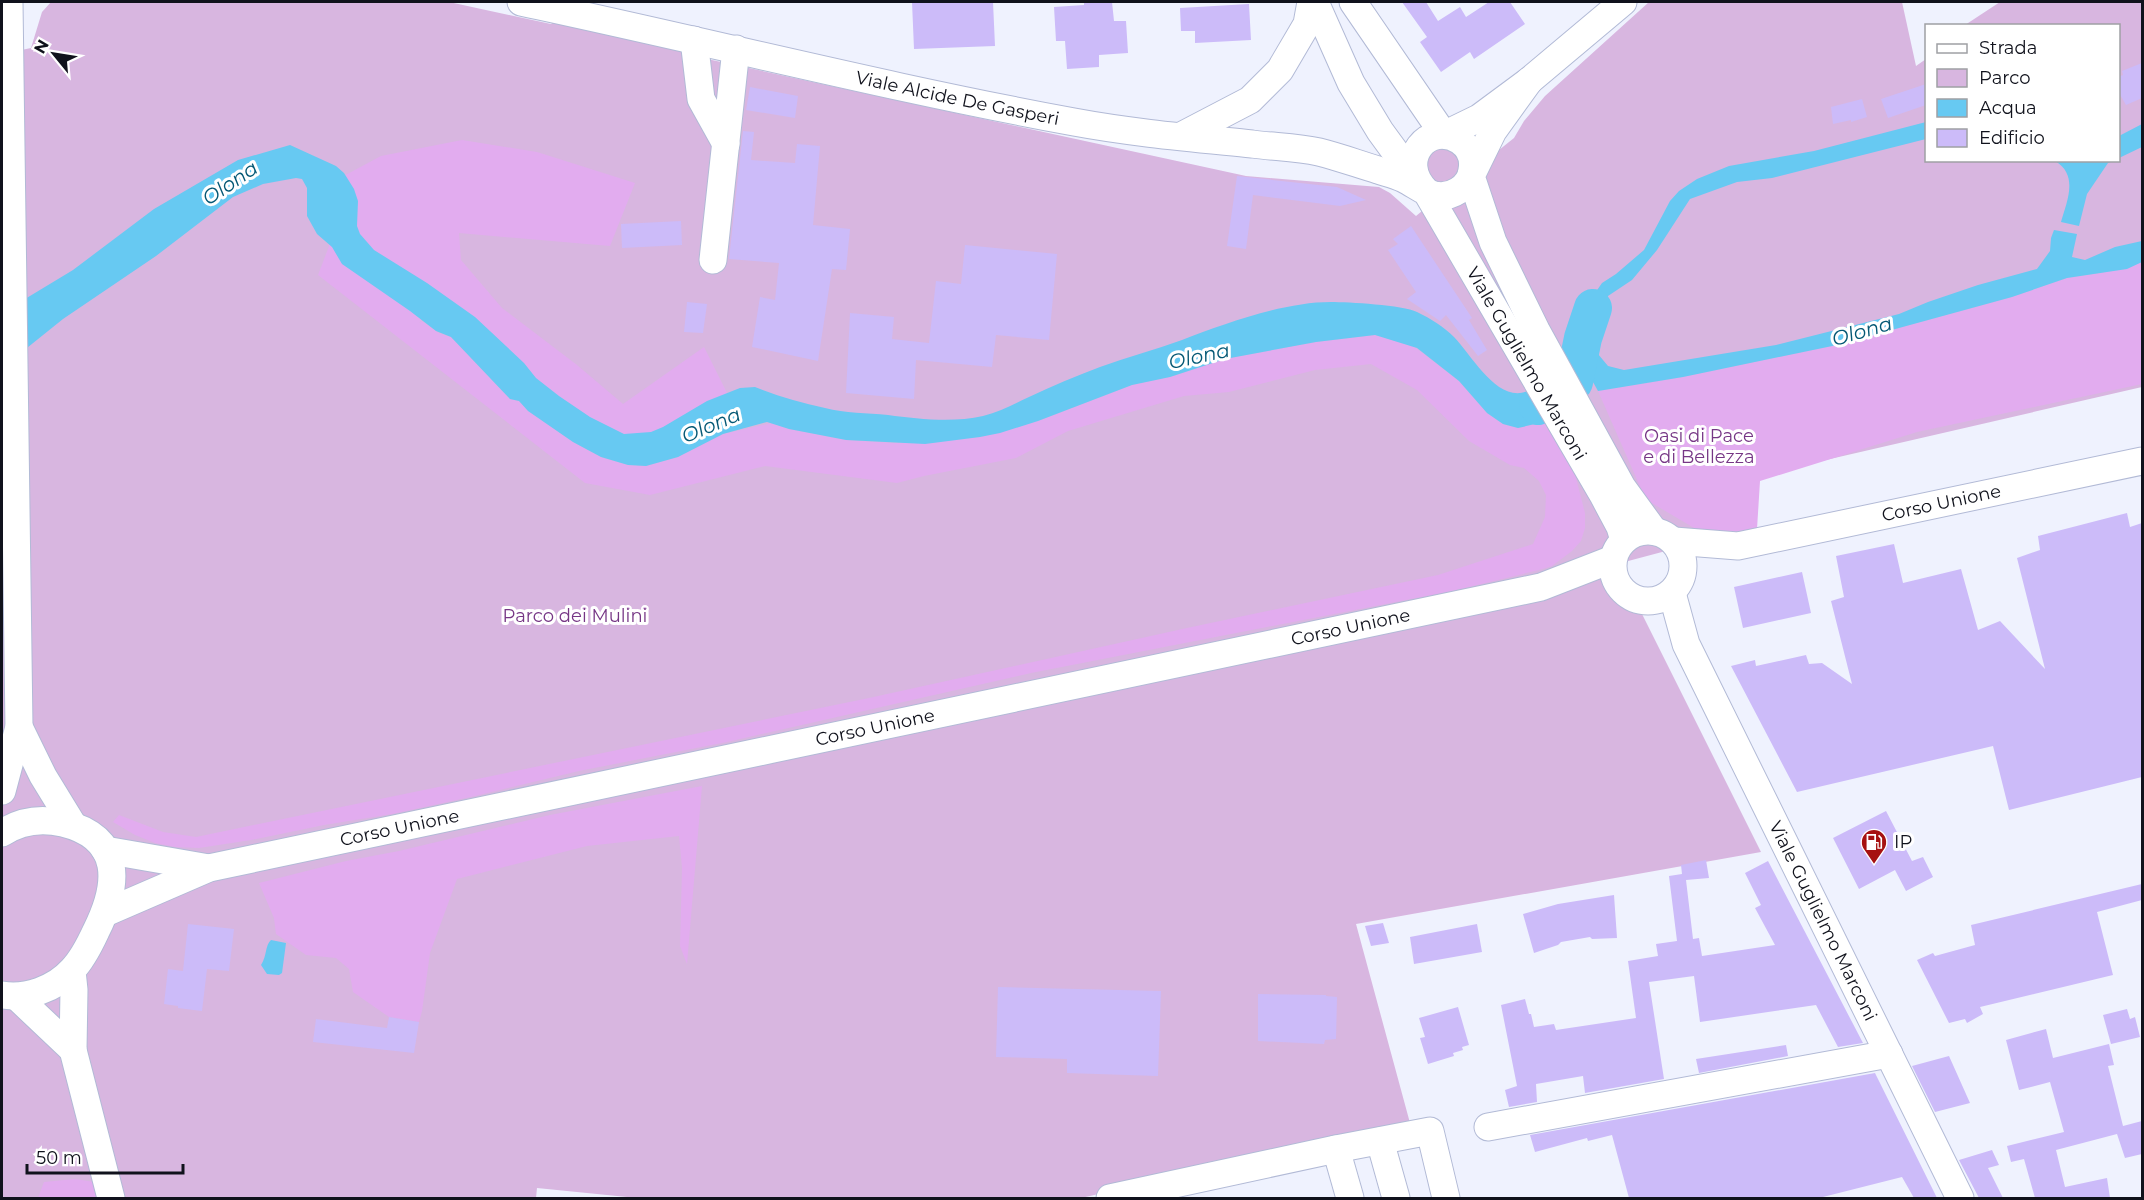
<svg xmlns="http://www.w3.org/2000/svg" width="2144" height="1200" viewBox="0 0 2144 1200" font-family="Montserrat,sans-serif">
  <style>
    .green { fill: #d8b6e0 }
    .forest { fill: #e2acef }
    .water { fill: #67c9f2 }
    .lines { fill: none; stroke-linecap: round; stroke-linejoin: round }
    .river { stroke: #67c9f2; stroke-width: 38 }
    .building { fill: #ccbbf9 }
    .minor-casing { stroke: #b2bad6; stroke-width: 29 }
    .minor { stroke: #fff; stroke-width: 27 }
    .labels { text-anchor: middle; stroke-width: 6; stroke-linejoin: round; paint-order: stroke }
    .street-label { font-size: 18px; fill: #10121c; stroke: #fff }
    .park-label { font-size: 18px; fill: #763685; stroke: #fff }
    .poi-label { font-size: 18px; fill: #10121c; stroke: #fff; text-anchor: start }
    .water-label { font-size: 20px; font-style: italic; fill: #045875; stroke: #fff }
  </style>
  <rect width="100%" height="100%" fill="#eff2fe"/>
  <path class="green" d="M51,2H449L551,24L555,21L683,50L684,54L1246,176L1379,187L1390,193L1416,216L1445,192H1439L1417,159L1451,140L1469,174L1514,138L1524,121L1545,96L1649,2H1902L1916,66L1926,59V160H2118V26L1965,25L2000,2H2142V387L1743,479L1752,528L1617,564L1761,852L1356,924L1410,1123L1081,1198H637L537,1188L536,1198H2V54L31,48L42,12Z"/>
  <path class="forest" d="M462,140L537,152L635,183L610,246L459,233L461,260L502,308L577,365L623,404L704,347L730,399L634,440L561,405L438,299L419,323L422,321L439,333L451,337L510,399L519,401L543,421L573,442L601,457L628,465L646,466L678,457L723,434L772,423L789,429L846,440L896,443L980,437L1038,421L1132,385L1170,377L1225,359L1316,342L1375,335L1413,346L1420,351L1459,381L1487,413L1503,424L1518,428L1548,421L1569,457L1576,478L1585,513V528L1581,541L1572,551L1552,566L1539,570L1452,591L1031,673L727,742L579,771L475,796L392,814L324,825L251,840L199,848L175,847L155,843L135,835L113,822L119,815L163,832L196,837L869,698L1187,628L1438,575L1533,544L1545,517L1546,495L1539,481L1524,468L1510,465L1469,441L1417,390L1371,364L1315,370L1229,392L1184,396L1068,431L1016,458L924,476L897,483L765,466L650,495L585,483L318,275L341,215L340,178L381,156Z
    M2142,262V384L1917,432L1760,481L1757,529L1726,534L1701,532L1650,502L1642,491L1598,391L1683,377L1837,345L2012,297L2067,278L2101,273Z
    M702,786L687,964L680,946L682,868L679,836L587,846L457,879L430,953L422,1011L419,1022L389,1017L353,992L349,969L336,958L306,955L276,934L274,918L259,883L346,861L399,851L550,815Z
    M75,1179L94,1182L98,1198H38L44,1182Z"/>
  <path class="water" d="M1926,122V139L1772,178L1737,182L1690,199L1657,250L1632,280L1608,296L1597,319L1594,330L1598,354L1608,366L1624,370L1776,345L1899,314L1928,302L1978,285L2037,269L2050,251L2051,238L2054,230L2077,234L2072,257L2085,260L2115,247L2142,241V262L2127,269L2067,278L2012,297L1837,345L1683,377L1598,391L1579,357L1576,347L1577,330L1584,309L1602,283L1616,274L1644,250L1670,201L1679,191L1697,179L1729,166L1814,151Z
    M2142,124V147L2119,158V136Z
    M290,145L336,166L344,173L354,189L358,201L357,226L360,234L374,250L427,283L475,317L524,363L536,378L559,396L590,417L624,434L651,432L663,427L707,401L740,388L755,387C777,396 801,403 825,408C845,413 867,413 888,415C918,419 953,423 983,416C1000,412 1014,404 1029,397C1052,386 1076,376 1100,367C1127,357 1155,350 1182,340C1226,323 1284,302 1331,302C1348,302 1403,305 1417,312C1430,318 1444,327 1454,337C1474,358 1500,408 1532,389L1548,421L1518,428L1503,424L1487,413L1459,381L1417,348L1375,335L1316,342L1225,359L1170,377L1132,385L1038,421L1000,433L980,437L925,444L846,440L789,429L767,422L723,434L678,457L646,466L628,465L601,457L573,442L528,411L519,401L510,399L451,337L436,331L410,311L342,264L332,247L317,234L307,216V188L302,179L296,178L263,184L233,197L156,256L63,319L2,368L25,299L73,270L154,209L238,160Z
    M2055,161H2113L2108,163L2087,194L2079,226L2061,222C2067,201 2079,175 2055,161Z
    M271,940L286,943L282,973L279,975L267,974L261,965C267,956 265,945 271,940Z"/>
  <g class="lines">
    <path class="river" d="M1538,406L1574,382L1583,338L1593,308"/>
  </g>
  <path class="building" d="M912,2H993L995,46L914,49Z
    M1084,2H1112L1114,21H1126L1128,53L1099,55V67L1067,69L1065,41H1056L1054,7L1084,5Z
    M1402,2H1426L1438,21L1460,7L1466,17L1489,2H1510L1525,24L1474,59L1470,52L1441,72L1420,42L1427,37Z
    M1249,4L1251,40L1195,43V31H1181L1180,8Z
    M2142,63V98L2126,105L2118,91V77L2123,75L2122,71Z
    M1926,84V105L1888,118L1881,99Z
    M750,87L798,96L795,118L746,110Z
    M1862,99L1867,117L1851,122V120L1833,124L1831,107Z
    M743,131L754,132L751,160L795,163L797,144L820,146L813,225L850,229L846,270L832,269L818,361L752,347L760,297L775,300L779,263L729,259Z
    M1237,176L1337,187L1366,200L1340,206L1253,195L1246,249L1227,246Z
    M681,221L682,245L622,248L621,224Z
    M1411,226L1472,318L1469,320L1487,350L1478,356L1446,315L1440,321L1407,299L1416,292L1388,250L1398,244L1393,239Z
    M965,245L1057,254L1049,340L996,335L992,367L916,360L914,399L846,393L850,313L894,317L892,339L929,343L936,281L961,284Z
    M687,302L707,304L703,333L684,332Z
    M2127,513L2130,527L2142,523V777L2009,810L1993,746L1797,792L1731,666L1755,660L1756,666L1806,655L1809,664L1822,663L1852,684L1831,601L1844,597L1836,556L1894,544L1903,583L1961,569L1978,630L2000,621L2045,669L2017,558L2040,550L2038,536Z
    M1802,572L1811,613L1743,628L1734,587Z
    M1886,811L1912,861L1923,857L1933,877L1906,891L1895,870L1859,889L1833,838Z
    M1706,860L1709,878L1686,880L1693,939L1699,938L1702,956L1775,945L1755,908L1761,905L1745,873L1768,861L1863,1043L1838,1047L1816,1005L1700,1022L1694,976L1649,982L1664,1079L1585,1093L1583,1076L1536,1084L1537,1102L1509,1107L1505,1090L1517,1086L1501,1005L1525,999L1529,1014H1531L1534,1027L1554,1024L1556,1030L1636,1018L1628,961L1658,956L1656,944L1677,941L1669,876L1682,874L1681,865Z
    M2142,884V900L2097,912L2113,975L1980,1007L1983,1014L1967,1023L1965,1019L1949,1023L1917,960L1933,953L1935,956L1975,945L1971,925Z
    M1614,895L1617,938L1592,939L1590,937L1561,942L1558,945L1534,953L1523,914L1558,904Z
    M1383,923L1389,943L1371,946L1365,926Z
    M188,924L234,929L229,971L207,969L202,1011L178,1008V1006L164,1004L168,969L183,971Z
    M1477,924L1482,952L1414,964L1410,937Z
    M998,987L1161,991L1158,1076L1067,1073V1059L996,1057Z
    M1258,994L1326,995V996L1337,997L1336,1039L1325,1040L1324,1044L1258,1041Z
    M1458,1007L1469,1045L1462,1047L1463,1050L1453,1053L1454,1056L1428,1064L1420,1038L1425,1037L1419,1018Z
    M2127,1009L2130,1019L2135,1017L2140,1037L2111,1044L2103,1015Z
    M389,1017L419,1022L414,1053L313,1042L316,1019L387,1028Z
    M2046,1029L2053,1058L2109,1044L2114,1065L2108,1066L2123,1126L2142,1121V1154L2125,1158L2117,1134L2056,1150L2065,1187L2107,1178L2110,1198H2035L2024,1159L2011,1162L2007,1146L2064,1132L2050,1082L2019,1090L2006,1040Z
    M1786,1045L1788,1056L1699,1073L1696,1059Z
    M1949,1056L1970,1103L1935,1112L1912,1066Z
    M1875,1073L1937,1198H1914L1902,1177L1819,1198H1629L1612,1135L1588,1141L1587,1138L1535,1152L1530,1135Z
    M1992,1150L1999,1165L1988,1168L2003,1198H1979L1959,1160Z"/>
  <g class="lines">
    <g class="minor-casing">
      <g id="minor">
        <path id="s1" d="M521,2C705,41 889,88 1074,122C1133,133 1193,138 1252,144C1274,147 1297,147 1319,152C1339,157 1358,164 1378,170C1387,173 1396,175 1404,179C1414,184 1424,192 1434,195C1451,199 1470,187 1472,170C1474,159 1470,148 1460,141C1429,120 1395,160 1426,191L1603,495L1620,527L1624,540"/>
        <path d="M1315,2L1351,83L1380,131L1415,179"/>
        <path d="M1353,2L1444,135L1479,118L1529,81L1623,2"/>
        <path d="M694,40L701,99L726,144"/>
        <path d="M1529,81L1493,131L1471,176L1493,242L1536,330L1622,487L1654,531"/>
        <path d="M1181,136L1250,100L1280,70L1307,24L1311,2"/>
        <path d="M713,260L736,49"/>
        <circle cx="1648" cy="566" r="35"/>
        <path id="s2" d="M1674,541L1738,546L2142,461"/>
        <path id="s3" d="M1672,593L1686,644L1960,1198"/>
        <path d="M19,727L43,776L73,825"/>
        <path d="M2,791L19,727L9,2"/>
        <path d="M2,833C20,821 41,818 63,823C124,838 119,885 96,931C90,944 82,960 72,970C55,989 26,999 2,995"/>
        <path d="M105,850L209,868"/>
        <path id="s4" d="M105,913L209,868L1541,587L1613,559"/>
        <path d="M72,971L74,990L73,1050L111,1198"/>
        <path d="M17,997L73,1050"/>
        <path d="M1488,1127L1889,1054"/>
        <path d="M1380,1141L1396,1198"/>
        <path d="M1336,1149L1350,1198"/>
        <path d="M1110,1198L1336,1149L1430,1131L1446,1198"/>
      </g>
    </g>
    <use href="#minor" class="minor"/>
  </g>
  <defs>
    <g id="fuel-pin" transform="scale(1.35)"><path d="M0 17L-7.5 6A9.5 9.5 0 1 1 7.5 6Z" fill="#a61111" stroke="#fff"/><path d="M-5.5-6h7V0h2V4h1.3V-2.5L3-4.5l.8-.8L6-3V5H2.5V1h-1V6h-7ZM-4.2-4.7v3.2H.2V-4.7Z" fill="#fff"/></g>
  </defs>
  <g fill-rule="evenodd">
    <use href="#fuel-pin" x="1874" y="842"/>
  </g>
  <g class="labels">
    <g class="street-label">
      <text dy="6" stroke="none"><textPath href="#s1" startOffset="447">Viale Alcide De Gasperi</textPath></text>
      <text dy="6" stroke="none"><textPath href="#s1" startOffset="1314">Viale Guglielmo Marconi</textPath></text>
      <text dy="6" stroke="none"><textPath href="#s2" startOffset="272">Corso Unione</textPath></text>
      <text dy="6" stroke="none"><textPath href="#s4" startOffset="1280">Corso Unione</textPath></text>
      <text dy="6" stroke="none"><textPath href="#s4" startOffset="794">Corso Unione</textPath></text>
      <text dy="6" stroke="none"><textPath href="#s4" startOffset="308">Corso Unione</textPath></text>
      <text dy="6" stroke="none"><textPath href="#s3" startOffset="362">Viale Guglielmo Marconi</textPath></text>
    </g>
    <g class="park-label">
      <text x="1699" y="442">Oasi di Pace<tspan x="1699" dy="21">e di Bellezza</tspan></text>
      <text x="575" y="622">Parco dei Mulini</text>
    </g>
    <g class="poi-label">
      <text x="1894" y="848">IP</text>
    </g>
    <g class="water-label">
      <text transform="translate(230 183) rotate(-34)" y="7">Olona</text>
      <text transform="translate(1862 331) rotate(-16)" y="7">Olona</text>
      <text transform="translate(1199 356) rotate(-12)" y="7">Olona</text>
      <text transform="translate(711 425) rotate(-23)" y="7">Olona</text>
    </g>
  </g>
  <rect width="2144" height="1200" fill="none" stroke="#10121c" stroke-width="6"/>
  <rect x="1925" y="24" width="195" height="138" fill="#ffffff" stroke="#9fa0a4" stroke-width="1.5"/>
  <rect x="1937" y="44" width="30" height="9" fill="#ffffff" stroke="#9fa0a4" stroke-width="1.5"/>
  <text x="1979" y="54" font-size="18" fill="#10121c">Strada</text>
  <rect x="1937" y="69" width="30" height="18" fill="#d8b6e0" stroke="#9fa0a4" stroke-width="1.5"/>
  <text x="1979" y="84" font-size="18" fill="#10121c">Parco</text>
  <rect x="1937" y="99" width="30" height="18" fill="#67c9f2" stroke="#9fa0a4" stroke-width="1.5"/>
  <text x="1979" y="114" font-size="18" fill="#10121c">Acqua</text>
  <rect x="1937" y="129" width="30" height="18" fill="#ccbbf9" stroke="#9fa0a4" stroke-width="1.5"/>
  <text x="1979" y="144" font-size="18" fill="#10121c">Edificio</text>
  <g transform="translate(54 54) rotate(300)" stroke="#ffffff" stroke-width="4.5" paint-order="stroke">
  <path d="M0-4.5L10 22L0 15L-10 22Z" fill="#10121c"/>
  <text y="-9" font-size="16" font-weight="bold" text-anchor="middle" fill="#10121c">N</text>
  </g>
  <path d="M27 1164v9h156v-9" fill="none" stroke="#10121c" stroke-width="3"/>
  <text x="36" y="1164" font-size="18" fill="#10121c" stroke="#ffffff" stroke-width="4.5" paint-order="stroke">50 m</text>
</svg>
